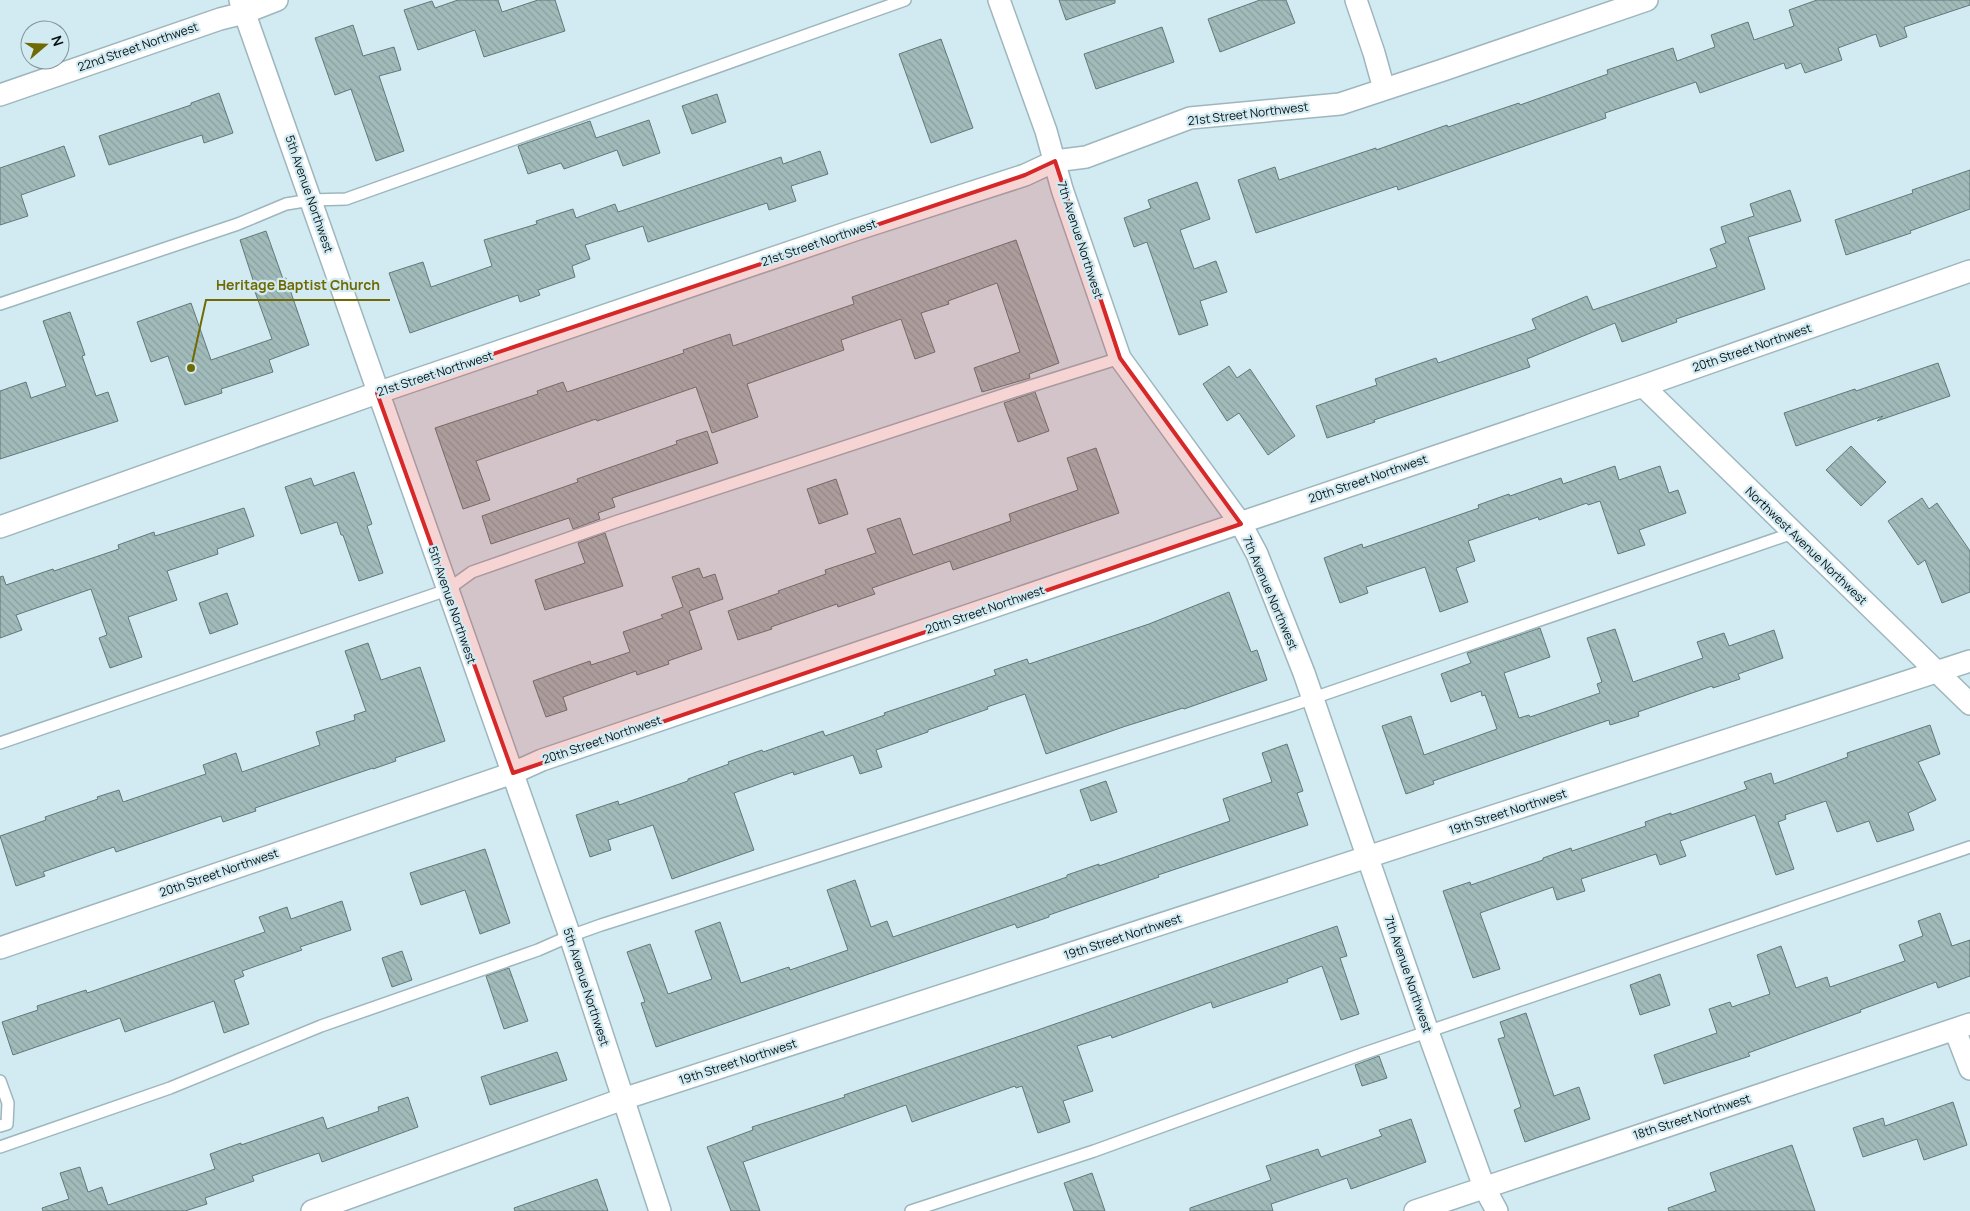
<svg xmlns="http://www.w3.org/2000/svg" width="1970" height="1211" viewBox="0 0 1970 1211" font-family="Manrope,sans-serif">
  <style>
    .building { fill: url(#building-back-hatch); stroke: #617978 }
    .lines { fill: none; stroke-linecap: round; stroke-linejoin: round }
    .lane-casing { stroke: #9eb6bd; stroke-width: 14 }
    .street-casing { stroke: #9eb6bd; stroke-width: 24 }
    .lane { stroke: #fff; stroke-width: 11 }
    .street { stroke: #fff; stroke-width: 21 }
    .marked { fill: #d62828; fill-opacity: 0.2; stroke: #d62828; stroke-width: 4; stroke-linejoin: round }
    .labels { text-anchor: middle; stroke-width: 4.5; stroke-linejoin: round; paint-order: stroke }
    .street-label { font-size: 12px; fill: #081113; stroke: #d2ebf2 }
    .leader { fill: none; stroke: #706a04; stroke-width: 2 }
    .callout-dot { fill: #706a04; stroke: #d2ebf2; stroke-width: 2 }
    .callout-label { font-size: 14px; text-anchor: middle; font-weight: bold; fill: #706a04; stroke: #d2ebf2; stroke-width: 4.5; stroke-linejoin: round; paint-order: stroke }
  </style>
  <defs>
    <pattern id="building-back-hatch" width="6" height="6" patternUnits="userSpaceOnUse" patternTransform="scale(1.25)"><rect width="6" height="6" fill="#a1bbba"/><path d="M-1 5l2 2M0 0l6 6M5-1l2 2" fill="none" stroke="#89a09f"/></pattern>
  </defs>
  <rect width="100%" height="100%" fill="#d2ebf2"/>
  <path class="building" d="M458,0H498L502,12L538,0H555L565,31L484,57L475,30L418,50L404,10L432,1L435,8Z
    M1059,0H1115V3L1066,20Z
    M1260,0H1286L1295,23L1220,52L1208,19Z
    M1817,0H1970V5L1904,27L1907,37L1880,47L1876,34L1838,48L1842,60L1805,73L1801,63L1786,69L1784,63L1700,93L1696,82L1605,113L1606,118L1548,138L1398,190L1397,186L1256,233L1238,180L1275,167L1279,180L1376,148V150L1447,125L1448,127L1519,103L1520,105L1608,74L1607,70L1673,48L1677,61L1715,47L1711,35L1748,22L1754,40L1794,26L1789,10Z
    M353,25L363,56L394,47L401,70L379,76L404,151L376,161L351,89L335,95L315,38Z
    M1162,27L1174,62L1096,89L1084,54Z
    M941,39L973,128L931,143L899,54Z
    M219,93L233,133L204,143L202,135L109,165L99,136L191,105V103Z
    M717,94L726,122L692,134L682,106Z
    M649,120L660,153L623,166L617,150L564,169L561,163L528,174L518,146L590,121L596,138Z
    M64,146L75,176L21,195L28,216L0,225V168Z
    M820,151L828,174L791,186L796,201L769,210L767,203L648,242L643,226L585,245L590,259L572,266L575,277L538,290L540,295L520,302L518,295L410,333L389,273L423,262L431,287L492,266L484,240L537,224L536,221L573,209L576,218L615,204L618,212L781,157L783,164Z
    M1970,170V209L1910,231L1911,233L1846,255L1835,220L1913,193L1912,190Z
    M1197,182L1210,219L1180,230L1194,269L1216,261L1227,292L1200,301L1208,325L1179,335L1147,242L1134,247L1124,218L1151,208L1148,200Z
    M1790,190L1801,221L1748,237L1765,289L1676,319L1677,322L1622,342L1615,323L1527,359L1530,367L1374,420L1375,422L1327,438L1316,406L1377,385L1375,379L1436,358L1438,363L1536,329L1532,319L1587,296L1593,310L1717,267L1710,249L1726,243L1721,227L1754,216L1750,204Z
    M266,231L283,279L286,278L309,345L269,360L273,372L221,389L222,393L185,405L168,356L151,362L137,322L191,303L211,360L272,339L254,289H256L240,240Z
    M1016,240L1059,363L1029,374L1030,378L982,392L974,368L1020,352L997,283L948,301L949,304L921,313L935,352L915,359L901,319L841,340L844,350L747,384L758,417L712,433L696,387L597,421L596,419L476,461L490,500L463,509L435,428L538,394L537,391L563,382L567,392L684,353L683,350L730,334L733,346L854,304L852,297Z
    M70,312L85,355L82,356L96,396L108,392L118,421L0,459V391L26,382L31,398L66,386L43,321Z
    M1938,363L1950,396L1877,421L1883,416L1796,446L1784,413L1855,389L1856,391Z
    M1229,366L1237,378L1250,369L1295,436L1268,455L1239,413L1227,421L1203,384Z
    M1035,392L1049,431L1018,442L1004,403Z
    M707,431L718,463L612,498L615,507L598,513L600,519L573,529L569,518L491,544L482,516L578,482L577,479L677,444L676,441Z
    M1851,446L1886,482L1861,506L1826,470Z
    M1096,448L1119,513L953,570L950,561L872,588L875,594L838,607L837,604L771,627L772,629L738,640L728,611L779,593L778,591L826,574L825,570L876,553L867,529L900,518L913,555L1011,521L1009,514L1078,490L1067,458Z
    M1615,466L1619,480L1660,466L1669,493L1678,490L1686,513L1639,530L1645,545L1618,554L1600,501L1588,505L1587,503L1539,520L1538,517L1468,541L1475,561L1456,568L1468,602L1440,612L1425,567L1366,587L1368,593L1340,603L1324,558L1362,544L1363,548L1427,526L1479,508L1478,505L1509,494L1510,496L1561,478L1563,484Z
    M354,472L372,524L367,526L383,573L359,581L343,535H341L337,522L301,534L285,487L311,478L314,486Z
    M836,479L848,514L819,524L807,489Z
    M1922,498L1929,509L1937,503L1970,551V592L1942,603L1925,560L1918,565L1888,521Z
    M244,508L254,536L217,549L218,554L167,571L177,600L128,617L142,657L110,668L99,638L107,635L91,589L16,615L22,630L0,638V577L3,576L6,585L53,569L54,571L119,549L118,545L154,532L155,536Z
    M605,533L623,586L545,610L535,580L585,563L578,543Z
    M699,568L703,578L715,574L723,599L689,611L702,649L668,661L669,664L637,675L636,671L563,697L567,710L546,717L533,681L590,661L591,665L630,652L623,632L663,618L661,615L683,607L672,577Z
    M1229,592L1251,652L1257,650L1267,680L1184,709L1183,708L1123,727L1046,754L1025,694L987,707L988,709L928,730V732L876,750L882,767L860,774L853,755L794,775L793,772L734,793L754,850L672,879L653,825L608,840L611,850L590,857L576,815L618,801L619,805L688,781V779L729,764L728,762L762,750L763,752L823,731L825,736L885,715L884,713L996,675L994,670L1027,659L1029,664L1149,624Z
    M227,593L238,624L210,634L199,603Z
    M1540,628L1550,657L1504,673L1519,718L1529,715L1530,717L1600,693L1597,684L1602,682L1587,638L1615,629L1633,682L1703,658L1697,642L1724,633L1729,646L1774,630L1783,658L1738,674L1740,679L1713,688L1712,686L1638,712L1639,716L1610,725L1609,720L1559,737L1433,781L1434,784L1406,794L1382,726L1411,716L1424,755L1497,729L1485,695L1482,696L1481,691L1451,702L1441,674L1471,663L1467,653Z
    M368,643L381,680L420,667L445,741L395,758L396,761L373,769V768L255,808L256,811L223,822L221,816L116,852L114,847L43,872L45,876L16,886L0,836L46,820L45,817L98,799L97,797L119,790L123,802L206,774L203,765L236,753L242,772L320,745L316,732L355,720L354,715L366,711L345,651Z
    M1930,725L1940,754L1918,762L1936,800L1908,813L1914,830L1877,842L1869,821L1837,832L1826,801L1785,815L1786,819L1778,822L1794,869L1776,875L1755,815L1680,841L1686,856L1660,865L1656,854L1581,879L1585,891L1557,900L1553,887L1480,913L1500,969L1473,978L1443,891L1470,882L1471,885L1543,860V858L1571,848L1572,851L1646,826L1645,822L1671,813V815L1747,789L1744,782L1771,773L1774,784L1848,757L1847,753Z
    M1287,744L1303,791L1297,793L1308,825L1158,875L1159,877L1049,915V917L1017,928L1015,924L656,1047L641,1003L645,1002L627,952L650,944L668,994L712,979L695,931L720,922L741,983L789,967L790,970L848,950L827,890L855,880L871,927L887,921L893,937L1067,877V875L1099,864V866L1230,821L1223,799L1272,782L1262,753Z
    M1106,781L1117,812L1091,821L1080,790Z
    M485,849L510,923L480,934L465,890L421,905L410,873Z
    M342,901L351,930L300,947L302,950L242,971L244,976L234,980L249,1024L224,1033L214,1001L125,1032L120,1018L13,1055L2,1022L38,1010L37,1006L86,990L87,993L265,932L259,917L287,907L291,919Z
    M1940,913L1952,946L1970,940V976L1938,988L1936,982L1860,1010L1861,1012L1748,1053L1750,1056L1664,1084L1654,1055L1717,1033L1709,1009L1730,1002L1732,1007L1770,994L1757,955L1781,946L1796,988L1827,977L1830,987L1905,961L1899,945L1923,936L1918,921Z
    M1337,926L1347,956L1340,958L1359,1014L1341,1020L1322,966L1287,979L1288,982L1213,1008L1211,1002L1112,1038L1111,1035L1077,1046L1093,1091L1063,1101L1070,1122L1038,1133L1022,1086L1016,1088L1015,1086L912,1122L906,1105L743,1162L760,1211H731L707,1147L753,1130L752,1127L845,1097L844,1095L1032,1032Z
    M402,951L412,980L392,987L382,958Z
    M509,968L528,1021L504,1029L486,976Z
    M1660,974L1670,1005L1640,1015L1630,985Z
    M1526,1013L1554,1096L1579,1087L1590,1119L1525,1142L1514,1110L1521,1107L1498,1039L1505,1037L1500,1022Z
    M557,1052L567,1080L490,1105L481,1077Z
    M1379,1056L1387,1078L1362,1086L1355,1065Z
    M408,1097L418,1127L322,1162L319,1153L252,1176L254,1181L205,1198L207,1204L185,1211H43L42,1208L69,1199L60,1173L80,1167L88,1192L102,1187L108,1205L215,1169L210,1154L241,1143V1145L323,1117L327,1129L379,1111L378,1107Z
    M1953,1102L1967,1145L1924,1160L1917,1139L1863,1157L1853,1128L1883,1118L1885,1126Z
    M1411,1119L1426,1162L1351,1189L1347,1178L1271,1204L1273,1211H1190V1208L1271,1180L1266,1166L1318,1149L1321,1157L1382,1136L1379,1130Z
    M1792,1145L1815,1211H1669L1668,1208L1716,1191L1710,1173Z
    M1092,1173L1105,1211H1074L1064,1183Z
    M597,1179L608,1211H515L514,1208Z"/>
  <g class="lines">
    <g class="lane-casing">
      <path id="lane" d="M0,304L238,224L286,204L311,200L346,199L905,0
        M0,743L447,590L472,572L618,521L1015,391L1120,358
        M0,1081L8,1103L7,1124L0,1126
        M0,1147L170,1088L321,1026L538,950L570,936L601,925L1293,705L1793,533
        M911,1211L1094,1151L1362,1054L1970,847"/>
    </g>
    <g class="street-casing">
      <path id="street" d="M240,0L570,936L660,1211
        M999,0L1046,131L1062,189L1120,358L1241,524L1257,554L1304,673L1428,1032L1484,1187L1497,1211
        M1356,0L1374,53L1384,89
        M0,95L220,19L244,13L277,0
        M1643,386L1970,704
        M0,527L377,393L855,230L1025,175L1055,161L1086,157L1190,118L1340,104L1443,70L1647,0
        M0,948L513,773L542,760L1643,386L1970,271
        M1955,1030L1970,1069
        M312,1211L623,1099L1970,661
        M1415,1211L1970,1024"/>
    </g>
    <use href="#lane" class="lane"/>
    <use href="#street" class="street"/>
  </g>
  <path class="marked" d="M1055,161L1120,358L1241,524L513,773L377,393L1025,175Z"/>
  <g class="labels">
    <g class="street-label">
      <text transform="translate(138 47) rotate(-19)" y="4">22nd Street Northwest</text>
      <text transform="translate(1248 114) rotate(-7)" y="4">21st Street Northwest</text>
      <text transform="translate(309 194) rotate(71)" y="4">5th Avenue Northwest</text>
      <text transform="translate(1080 240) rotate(72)" y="4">7th Avenue Northwest</text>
      <text transform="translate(819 243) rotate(-19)" y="4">21st Street Northwest</text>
      <text transform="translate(1752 348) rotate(-19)" y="4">20th Street Northwest</text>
      <text transform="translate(435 374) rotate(-18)" y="4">21st Street Northwest</text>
      <text transform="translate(1368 479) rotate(-19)" y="4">20th Street Northwest</text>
      <text transform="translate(1806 546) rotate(44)" y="4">Northwest Avenue Northwest</text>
      <text transform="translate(1270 593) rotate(67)" y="4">7th Avenue Northwest</text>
      <text transform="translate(452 605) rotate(71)" y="4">5th Avenue Northwest</text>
      <text transform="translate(985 610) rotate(-19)" y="4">20th Street Northwest</text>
      <text transform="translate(602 740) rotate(-19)" y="4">20th Street Northwest</text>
      <text transform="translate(1508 812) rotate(-18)" y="4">19th Street Northwest</text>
      <text transform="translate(219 873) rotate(-19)" y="4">20th Street Northwest</text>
      <text transform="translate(1123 937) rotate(-18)" y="4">19th Street Northwest</text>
      <text transform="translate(1408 974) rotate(71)" y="4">7th Avenue Northwest</text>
      <text transform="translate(586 987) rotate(72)" y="4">5th Avenue Northwest</text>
      <text transform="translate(738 1062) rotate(-18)" y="4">19th Street Northwest</text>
      <text transform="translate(1692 1117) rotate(-18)" y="4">18th Street Northwest</text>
    </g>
  </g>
  <path class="leader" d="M191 368L206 300H390"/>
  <circle class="callout-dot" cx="191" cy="368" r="5"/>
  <g class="callout-label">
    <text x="298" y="290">Heritage Baptist Church</text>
  </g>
  <g transform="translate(45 45) rotate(71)"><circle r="24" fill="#d2ebf2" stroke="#819499"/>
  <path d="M0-4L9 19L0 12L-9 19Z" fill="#706a04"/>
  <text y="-8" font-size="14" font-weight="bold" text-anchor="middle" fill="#081113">N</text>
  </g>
</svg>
